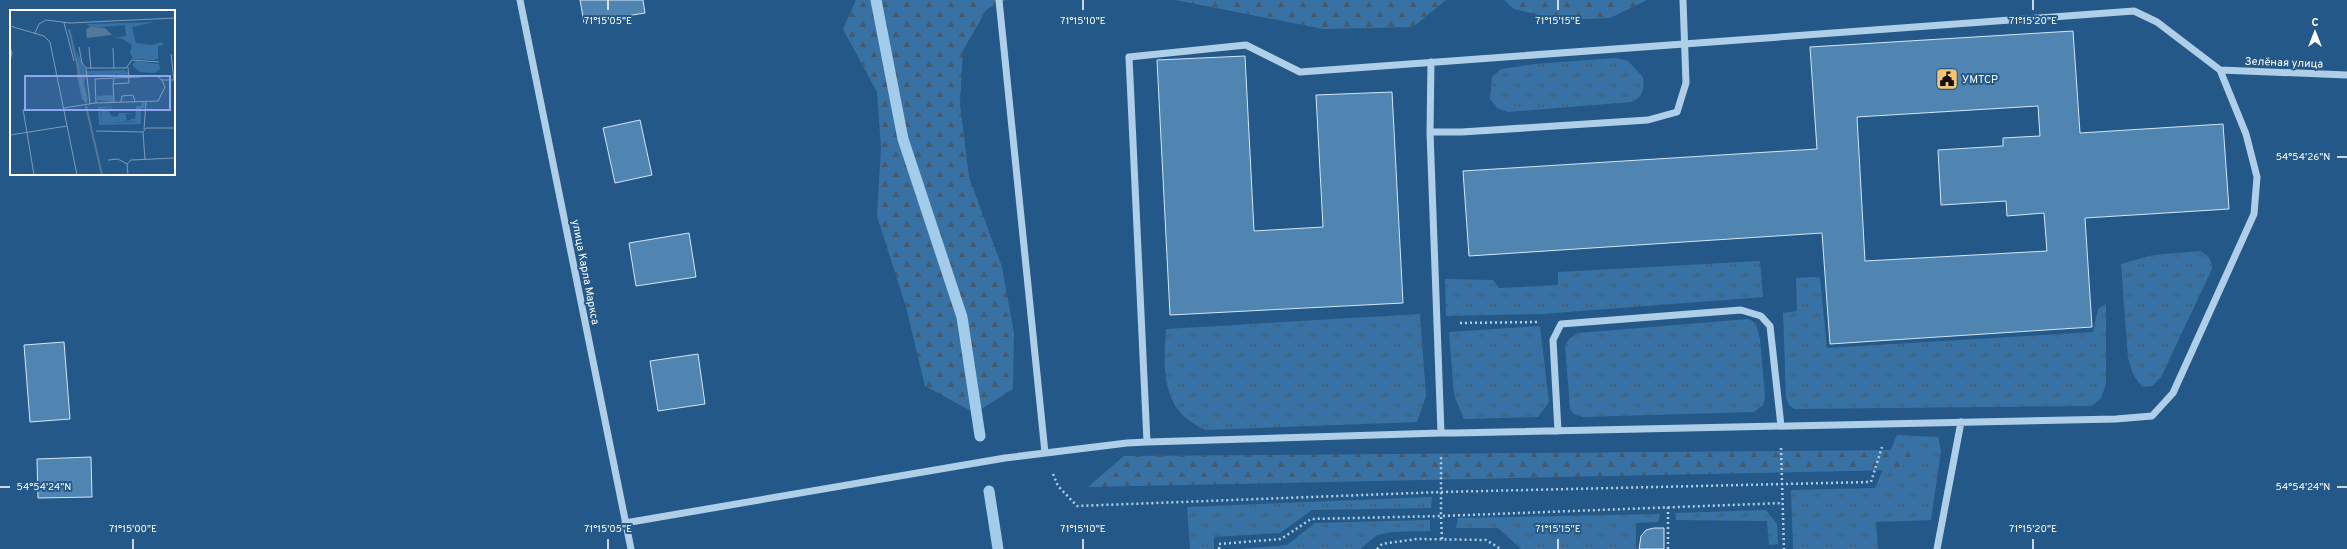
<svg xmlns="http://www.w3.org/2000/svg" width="2347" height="549" viewBox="0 0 2347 549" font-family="Overpass,sans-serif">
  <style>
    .grass { fill: url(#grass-tufts) }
    .forest { fill: url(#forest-firs) }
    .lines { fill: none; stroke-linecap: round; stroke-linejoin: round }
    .stream { stroke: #a3cbea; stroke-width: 11 }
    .building { fill: #5084b1; stroke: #d3e7f7; fill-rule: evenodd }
    .path { stroke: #afcfe9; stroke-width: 2.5; stroke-dasharray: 2 3; stroke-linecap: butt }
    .minor { stroke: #afcfe9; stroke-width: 7 }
    .ticks { fill: none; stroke: #fff; stroke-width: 1.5 }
    .labels { text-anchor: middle; stroke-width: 4; stroke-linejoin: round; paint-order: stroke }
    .street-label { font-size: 11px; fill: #fff; stroke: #245888 }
    .poi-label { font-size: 11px; fill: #fff; stroke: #245888; text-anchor: start }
    .inset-river { fill: none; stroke: #547899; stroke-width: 2 }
    .inset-road { fill: none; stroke: #7c9bb8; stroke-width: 1 }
    .view { fill: #8ea6ec; fill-opacity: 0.15; stroke: #8ea6ec; stroke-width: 2 }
    .inset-edge { fill: none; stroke: #fff; stroke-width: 2 }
    .ticks-label { font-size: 10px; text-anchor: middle; fill: #fff; stroke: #245888; stroke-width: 4; stroke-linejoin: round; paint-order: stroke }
  </style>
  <defs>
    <pattern id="grass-tufts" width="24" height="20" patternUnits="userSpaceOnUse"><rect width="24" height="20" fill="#3872a4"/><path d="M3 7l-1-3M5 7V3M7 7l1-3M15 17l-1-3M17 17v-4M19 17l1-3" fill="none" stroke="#445b6f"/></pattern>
    <pattern id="forest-firs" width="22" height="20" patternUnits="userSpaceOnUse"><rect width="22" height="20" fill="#3872a4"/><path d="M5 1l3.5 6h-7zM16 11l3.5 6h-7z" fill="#445b6f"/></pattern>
  </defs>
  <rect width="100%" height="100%" fill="#245888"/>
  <path class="grass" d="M1616,58L1628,61L1643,77C1644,90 1644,96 1631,102L1508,112L1497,108L1490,99L1492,77L1501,69L1535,64Z
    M2200,251C2208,255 2212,259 2212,269L2161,377L2152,386L2142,387L2133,374L2128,358L2121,264L2153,255Z
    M1760,261L1763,297L1542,314L1446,316L1445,279L1493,280L1499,288L1558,285V272Z
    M1815,277L1820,278L1827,348L2093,332L2098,309L2106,304V384L2101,398L2092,406L1794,409L1789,405L1786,398L1783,313L1797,311L1796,278Z
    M1420,314L1426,396L1417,422L1206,430C1161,412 1163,371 1166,329Z
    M1749,319L1756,324L1760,339L1765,397L1763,405L1754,412L1583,417L1574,414L1570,409L1565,346L1569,339L1578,333Z
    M1540,326L1549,402L1538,417L1464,419L1454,395L1449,332Z
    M1897,435L1938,437L1941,451L1931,520L1876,522L1878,549H1793L1791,490L1875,488Z
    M1432,497L1431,508L1312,510L1280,533L1214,537V549H1190L1187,507Z
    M1766,510L1777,524L1778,544L1769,545L1767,521L1676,520L1675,513Z
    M1660,514L1658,522L1636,523V549H1521L1498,528H1456L1458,518Z
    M1430,520V531L1392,532L1377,535L1360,549H1238L1287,545L1315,523Z"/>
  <path class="forest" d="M856,0H1007L987,9L963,50L960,104L969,177L1002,267L1014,333L1013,389L975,413L925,386L906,307L877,216L881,148L877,92L843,29Z
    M1175,0H1446L1413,27L1323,29Z
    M1504,0H1647L1610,18L1560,20L1514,9Z
    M1924,450L1897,470L1088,487L1124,456Z"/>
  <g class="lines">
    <path class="stream" d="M876,0L903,139L962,317L980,436
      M989,491L998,549"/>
  </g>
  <path class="building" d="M580,0H643L645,13L584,23Z
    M2073,31L2080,133L2223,124L2229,209L2085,218L2092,327L1830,344L1822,233L1469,256L1463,171L1817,149L1810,47ZM2038,106L2040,136L2003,138V146L1938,150L1941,205L2006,201L2007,216L2044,213L2047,251L1865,261L1857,117Z
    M1245,56L1254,231L1323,227L1316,95L1392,92L1403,303L1170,315L1157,60Z
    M640,120L652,175L615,183L603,128Z
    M689,233L696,277L636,286L629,243Z
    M64,342L70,419L30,422L24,345Z
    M698,354L705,404L658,411L650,361Z
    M91,457L92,497L38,498L37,459Z
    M1654,528H1664V549H1639L1641,536L1646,530Z"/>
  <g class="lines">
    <path class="path" d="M1460,323L1537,322
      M1781,448L1784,549
      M1053,474L1058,486L1077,506L1441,492L1871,482L1882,447
      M1668,507V549
      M1442,539L1441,516L1783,503
      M1219,549V544L1281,539L1311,519L1441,516V456
      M1377,549L1382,544L1416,539L1486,540L1501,549"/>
    <path class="minor" d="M520,0L631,549
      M999,0L1045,453
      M1431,62L1430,132H1462L1648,120L1677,112L1686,83L1683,0
      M2220,70L2347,75
      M1430,132L1441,433
      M1558,431L1553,340L1561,324L1741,310L1761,316L1770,326L1781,426
      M625,523L1005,458L1127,443L1147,442L1441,433H1455L2116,419L2152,416L2173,393L2254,214L2257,177L2246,134L2220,70L2157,22L2134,11L1300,72L1246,45L1129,57L1147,442
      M1937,549L1961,422"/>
  </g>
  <path class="ticks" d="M608,0V10M1083,0V10M1558,0V10M2033,0V10M2337,157H2347M0,487H10M2337,487H2347M133,539V549M608,539V549M1083,539V549M1558,539V549M2033,539V549"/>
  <defs>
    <g id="civic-square" transform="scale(1.15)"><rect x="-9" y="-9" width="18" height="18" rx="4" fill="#f4c373" stroke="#245888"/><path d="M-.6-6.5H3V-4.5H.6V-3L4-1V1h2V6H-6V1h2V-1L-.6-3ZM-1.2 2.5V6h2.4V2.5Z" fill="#111"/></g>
  </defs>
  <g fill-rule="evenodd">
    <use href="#civic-square" x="1947" y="79"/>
  </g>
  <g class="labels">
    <g class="street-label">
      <text transform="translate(2284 62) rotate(2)" y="4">Зелёная улица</text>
      <text transform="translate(586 272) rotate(79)" y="4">улица Карла Маркса</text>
    </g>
    <g class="poi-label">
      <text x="1962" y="83">УМТСР</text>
    </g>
  </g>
  <g transform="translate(10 10)">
    <rect width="165" height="165" fill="#245888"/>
    <path d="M103,85V92L87,90V86ZM132,92L135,93L134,98H131V114L89,115L88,97L104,96L90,99L92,113L125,112L126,96H131ZM103,98L99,101L101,106L107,107L109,103H125L116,104L117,111L125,108V111L92,113L91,100Z" fill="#3872a4"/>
    <path d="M145,12L122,17L126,33L142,35L151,32L154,35L148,36V49L143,50L123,49L120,43L122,35L111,28H103L116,26L115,15L81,18L77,14ZM67,42L76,61L114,60L119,63L115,67L106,64L102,67L80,64L76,66L74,72L78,90L75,91L72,89L67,67ZM126,51L149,54L150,59L145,63L130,62L122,55Z" fill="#3872a4"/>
    <path d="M81,17L95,18L102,25L77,28L76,19Z" fill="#547899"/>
    <path class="inset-river" d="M59,19L76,93M76,96L92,165"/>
    <path class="inset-road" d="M54,13L64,51M0,16L34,26L40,32L67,165M25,23L29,14L36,10L60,13L165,8M0,37L2,43L0,51M69,37L72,53L76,58L80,94M79,37L81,59M103,38L104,59M161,44L164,70M76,58H116L122,50L149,52M104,69L103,74L119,73L118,57M152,70H165M103,74L104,92M111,92L112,86L123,85L125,92M54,98L85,93L148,91L155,77L152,70L147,66L85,69L86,93M13,99L24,165M134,119L136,92M86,121L133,122L136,118H165M133,122L135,150M0,125L57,116M98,150L108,149L117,154M118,165L117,154L121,150L165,148"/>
    <path class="view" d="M15,66H160V100H15Z"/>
    <rect width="165" height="165" class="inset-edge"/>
  </g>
  <g class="ticks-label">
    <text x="608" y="24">71°15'05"E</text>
    <text x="1083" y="24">71°15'10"E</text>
    <text x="1558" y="24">71°15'15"E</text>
    <text x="2033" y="24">71°15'20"E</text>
    <text x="2303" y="160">54°54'26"N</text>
    <text x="44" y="490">54°54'24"N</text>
    <text x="2303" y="490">54°54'24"N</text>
    <text x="133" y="532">71°15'00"E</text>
    <text x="608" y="532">71°15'05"E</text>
    <text x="1083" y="532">71°15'10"E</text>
    <text x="1558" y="532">71°15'15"E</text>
    <text x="2033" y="532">71°15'20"E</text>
  </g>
  <g transform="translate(2315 32)" stroke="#245888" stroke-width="3" paint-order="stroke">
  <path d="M0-3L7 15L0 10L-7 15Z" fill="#ffffff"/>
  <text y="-6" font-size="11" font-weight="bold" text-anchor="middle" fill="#ffffff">С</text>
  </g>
</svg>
